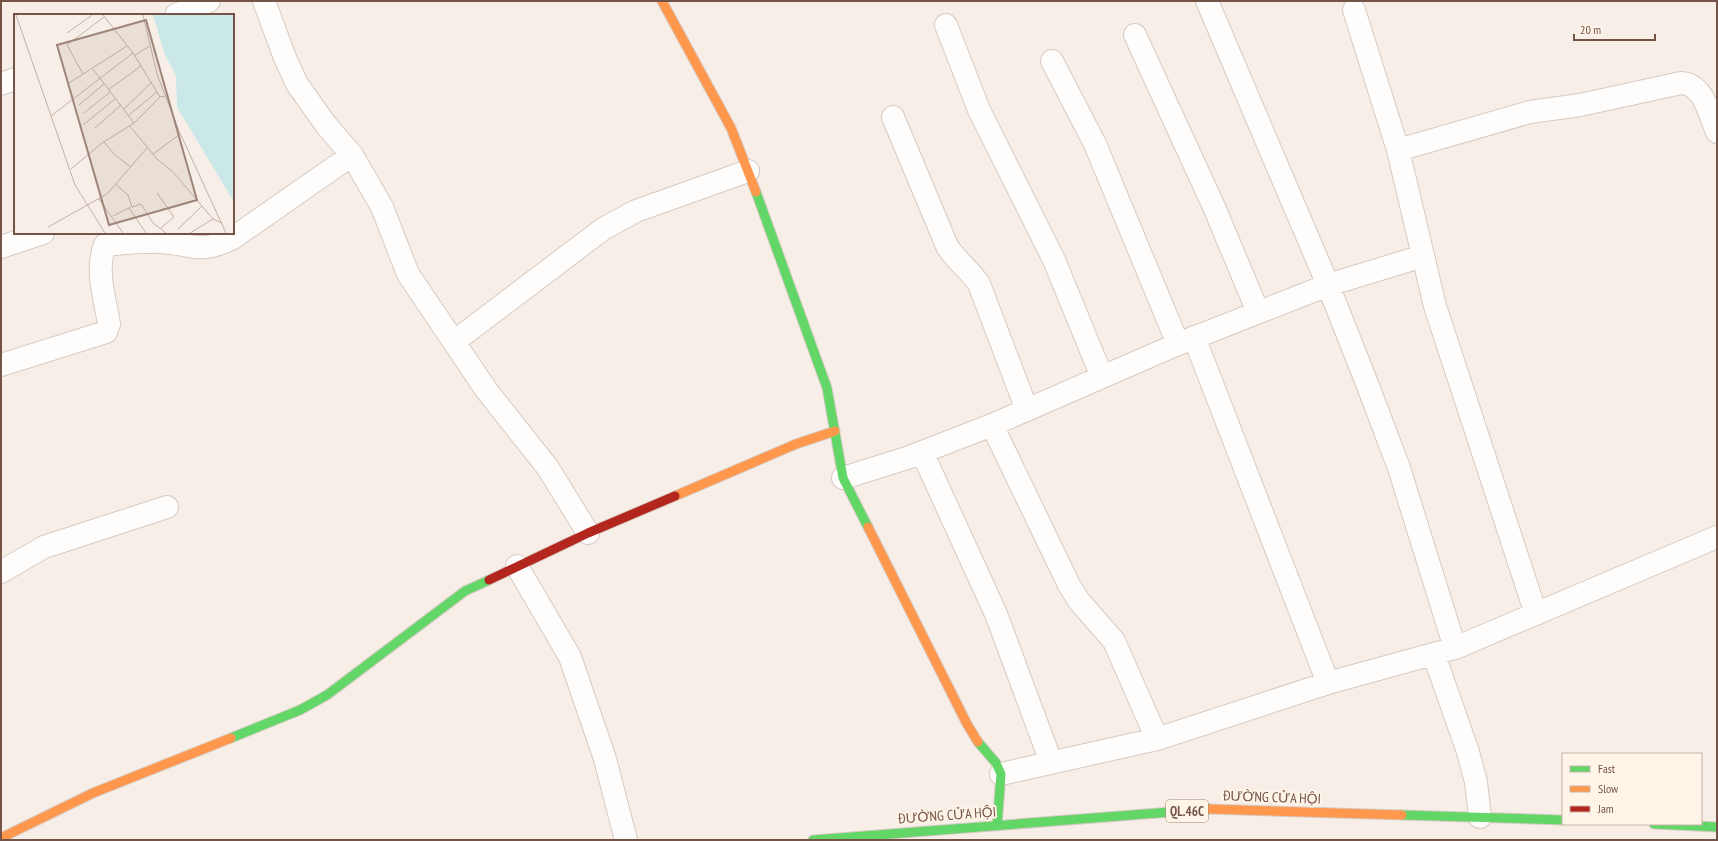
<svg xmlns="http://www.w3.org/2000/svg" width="1718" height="841" viewBox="0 0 1718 841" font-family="'PT Sans Narrow',sans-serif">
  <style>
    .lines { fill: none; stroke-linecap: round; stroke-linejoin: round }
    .street-casing { stroke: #d6cac3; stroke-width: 24 }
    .fast-casing { stroke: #d7cbc4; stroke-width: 11 }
    .slow-casing { stroke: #d7cbc4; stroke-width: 11 }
    .jam-casing { stroke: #d7cbc4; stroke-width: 11 }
    .street { stroke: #fefdfb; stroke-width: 22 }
    .fast { stroke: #63d668; stroke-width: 9 }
    .slow { stroke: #ff974d; stroke-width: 9 }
    .jam { stroke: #b3261e; stroke-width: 9 }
    .labels { text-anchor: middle; stroke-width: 4; stroke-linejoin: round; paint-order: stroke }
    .shield { fill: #fff4e8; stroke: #9e8377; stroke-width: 1 }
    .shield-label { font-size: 13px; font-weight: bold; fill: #755347 }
    .street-label { font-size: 14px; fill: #755347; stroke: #fff4e8 }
    .inset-road { fill: none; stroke: #c3b1a7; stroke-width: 1 }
    .view { fill: #9e8479; fill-opacity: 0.15; stroke: #9e8479; stroke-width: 2 }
    .inset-edge { fill: none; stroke: #755347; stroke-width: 2 }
  </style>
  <rect width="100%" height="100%" fill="#f7efe7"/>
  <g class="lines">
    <g class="street-casing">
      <path id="street" d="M264,1L285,58L297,84L326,125L352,155L382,207L408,274L487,391L548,468L588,533
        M1207,1L1328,285L1368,386L1399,468L1455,648
        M1354,10L1398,150L1435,306L1536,614
        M176,15L209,1
        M946,25L979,110L1054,260L1102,377
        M1135,35L1214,207L1258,312
        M1052,61L1095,144L1178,344
        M1,84L15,79
        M893,117L947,246C956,261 970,270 979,284L1027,410
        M1398,150L1530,112L1580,105L1681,83C1704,84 1709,114 1717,132
        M1,247L43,233
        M1194,337L1328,683
        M455,341L603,229L636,211L748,171
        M1,365L106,332L109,324C105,298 95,270 105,245C124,243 142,241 161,242C193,244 199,255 233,238L352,155
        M992,425L1069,585L1079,601L1114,641L1157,739
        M922,452L996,614L1051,762
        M843,478L907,458L992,425L1178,344L1328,285L1423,256
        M517,566L570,657L605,759L626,840
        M1,572L44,547L167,507
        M1434,655L1468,752L1476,782L1480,817
        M1001,774L1157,739L1328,683L1455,648L1717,537"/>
    </g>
    <g class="fast-casing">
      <path id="fast" d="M756,192L827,388L843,478L868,527
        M231,738L300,710L327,695L465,591L489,580
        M978,742L996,763L1001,774L997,826
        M1402,815L1563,820
        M1654,824L1717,827
        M813,840L1209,809"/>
    </g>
    <g class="slow-casing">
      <path id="slow" d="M662,1L731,128L756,192
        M675,496L796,444L835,431
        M868,527L967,724L978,742
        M1209,809L1402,815
        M1,838L93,793L231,738"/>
    </g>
    <g class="jam-casing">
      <path id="jam" d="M489,580L588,533L675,496"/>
    </g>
    <use href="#street" class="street"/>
    <use href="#fast" class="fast"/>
    <use href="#slow" class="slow"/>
    <use href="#jam" class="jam"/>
  </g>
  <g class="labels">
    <rect class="shield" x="1166" y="800" width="42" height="22" rx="3"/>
    <g class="shield-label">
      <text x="1187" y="816">QL.46C</text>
    </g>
    <g class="street-label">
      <text transform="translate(1272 797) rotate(2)" y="5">ĐƯỜNG CỬA HỘI</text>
      <text transform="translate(947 815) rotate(-4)" y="5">ĐƯỜNG CỬA HỘI</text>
    </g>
  </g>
  <g transform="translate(14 14)">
    <rect width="220" height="220" fill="#f7efe7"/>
    <path d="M139,1H220V188L163,93L162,62L151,41Z" fill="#c9e8e7"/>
    <path class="inset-road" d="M2,1L61,171L91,219M89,1L119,39L146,83M129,1L143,60L165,117L212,219M53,19L78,1M121,41L136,32M79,55L120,109M69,60L53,31L90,3M55,69L113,32M94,76L127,52M65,91L90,70M110,95L138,68M70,99L96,78M115,101L143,78M37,102L119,39M69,111L101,85M115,111L143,145L160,159L199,205L208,209M81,114L107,91M90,128L101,141L117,153M139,140L166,120M57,155L88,129L120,109L146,83L152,82M101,170L114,181L118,193L127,190L139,209L152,219M143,179L160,203L147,214M85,185L109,219M115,194L132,219M99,202L117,193M34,213L93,180L133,134M164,215L188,192M176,219L199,205"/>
    <path class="view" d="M132,6L183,186L95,211L43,31Z"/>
    <rect width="220" height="220" class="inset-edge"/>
  </g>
  <rect width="1718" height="841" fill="none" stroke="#755347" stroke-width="4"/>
  <rect x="1562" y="753" width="140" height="72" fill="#fff4e8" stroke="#c8b4a8"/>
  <rect x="1570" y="766" width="20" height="6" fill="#63d668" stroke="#c8b4a8"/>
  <text x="1598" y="773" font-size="12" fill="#755347">Fast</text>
  <rect x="1570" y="786" width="20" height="6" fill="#ff974d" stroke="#c8b4a8"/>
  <text x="1598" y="793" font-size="12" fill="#755347">Slow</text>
  <rect x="1570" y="806" width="20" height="6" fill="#b3261e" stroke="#c8b4a8"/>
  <text x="1598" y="813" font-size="12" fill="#755347">Jam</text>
  <path d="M1574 34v6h81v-6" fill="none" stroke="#755347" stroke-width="2"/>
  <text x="1580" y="34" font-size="12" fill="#755347" stroke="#fff4e8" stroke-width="3" paint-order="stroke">20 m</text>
</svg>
